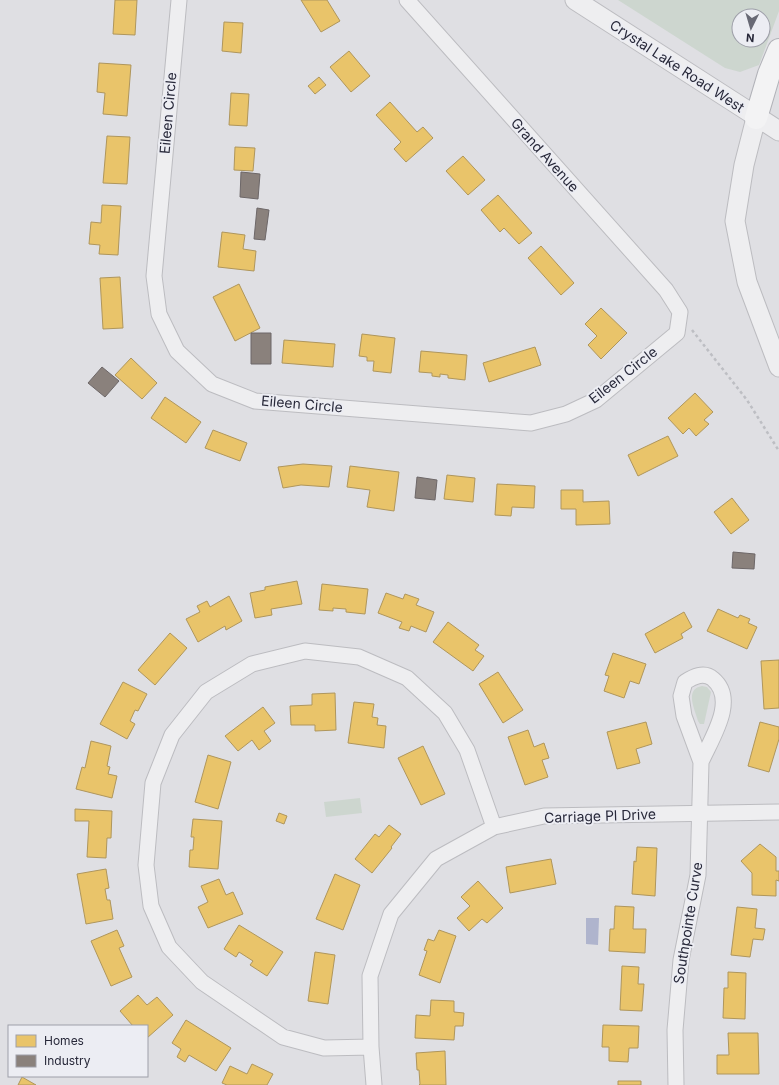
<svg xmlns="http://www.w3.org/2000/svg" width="779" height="1085" viewBox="0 0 779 1085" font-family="Inter,sans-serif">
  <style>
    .green { fill: #cdd6cf; fill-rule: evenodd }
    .water { fill: #afb4cd }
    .homes { fill: #e9c46a; stroke: #af965c }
    .industry { fill: #8a817c; stroke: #6d6768 }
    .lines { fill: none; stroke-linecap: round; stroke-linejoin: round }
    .minor-casing { stroke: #bcbcc0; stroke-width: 17 }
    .tertiary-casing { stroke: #bcbcc0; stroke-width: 21 }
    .motorway-casing { stroke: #b1b2b8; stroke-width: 24 }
    .path { stroke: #bdbec3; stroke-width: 2.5; stroke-dasharray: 3 3; stroke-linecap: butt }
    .minor { stroke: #eeeef0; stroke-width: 15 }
    .tertiary { stroke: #eeeef0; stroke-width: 19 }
    .motorway { stroke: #f3f3f4; stroke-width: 22 }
    .labels { text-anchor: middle; stroke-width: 4; stroke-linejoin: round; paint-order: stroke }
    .street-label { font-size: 14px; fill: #28293a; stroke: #ecedf3 }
  </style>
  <rect width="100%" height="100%" fill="#dfdfe3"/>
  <path class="green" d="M618,0H779V11L759,65L740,72L725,68ZM739,16H763V40H739Z
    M702,686L707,687L711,692L704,724H700L698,721C695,710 684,689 702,686Z
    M360,798L362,813L326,817L324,802Z"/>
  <path class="water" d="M586,918H599L598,945L586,944Z"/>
  <path class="homes" d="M115,0H137L135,35L113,34Z
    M301,0H327L340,21L321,32Z
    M224,22L243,23L241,53L222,51Z
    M349,51L370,76L351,92L330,67Z
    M99,63L131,65L127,116L103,114L105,93L97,92Z
    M319,77L326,85L315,94L308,86Z
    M231,93L249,94L247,126L229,125Z
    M390,102L417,132L423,127L433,138L406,162L394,149L401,142L376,115Z
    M107,136L130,137L127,184L103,183Z
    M235,147L255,148L253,171L234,170Z
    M463,156L485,180L468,195L446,171Z
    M498,195L532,233L519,244L504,228L500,232L481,210Z
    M102,205L121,206L118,255L99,254L100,245L89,244L91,222L101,223Z
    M222,232L245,235L243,249L256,251L254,271L218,267Z
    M541,246L574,283L561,295L528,258Z
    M120,277L123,328L103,329L100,278Z
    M239,284L260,328L235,341L213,297Z
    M601,308L627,333L601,359L588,345L597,336L585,324Z
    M362,334L395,338L391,373L373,371L374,361H367V357L359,356Z
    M284,340L335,344L333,367L282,363Z
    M535,347L541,365L489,382L483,363Z
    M421,351L467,355L465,380L448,378V375L440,374V377L432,376V373L419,372Z
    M131,358L157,383L142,399L115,375Z
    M695,393L713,412L704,420L709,424L696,436L689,428L683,434L668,418Z
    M165,397L201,422L186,443L151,418Z
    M213,430L247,443L240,461L205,448Z
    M668,436L678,456L638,476L628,455Z
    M303,464L332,466L329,487L301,485L283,488L278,467Z
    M350,466L399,472L394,511L367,507L370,490L347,487Z
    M447,475L475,478L473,502L444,499Z
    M497,484L535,486L534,508L512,507L511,516L495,515Z
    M561,490H583V502L609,501L610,524L576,525V509H561Z
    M732,498L749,520L731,534L714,512Z
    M297,581L302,604L271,609L272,615L255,618L250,593L265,590V587Z
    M322,584L368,589L365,614L346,612V609L333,608V611L319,610Z
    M386,593L403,599L405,594L419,599L416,605L434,612L426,632L411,626L409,631L399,628L402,622L378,613Z
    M229,596L242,621L226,630L225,626L198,642L186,619L200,612L197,606L207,601L210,607Z
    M718,609L738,618L740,615L750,619L748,623L757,627L747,649L707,631Z
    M684,612L692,627L681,634L683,638L655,653L645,634Z
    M448,622L479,645L475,650L484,656L473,671L433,642Z
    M170,633L187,648L155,685L138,670Z
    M613,653L646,664L639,684L630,681L624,698L604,691L609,676L605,675Z
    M779,660V708L764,709L761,661Z
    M498,672L523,710L503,723L479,684Z
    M123,682L147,694L138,711L135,710L130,721L135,724L127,739L100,724Z
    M335,693L336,730L315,731V725H291L290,706L312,705V694Z
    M354,702L374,704L372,717L378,718L377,725L386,726L384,748L348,743Z
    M263,707L275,723L264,731L271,741L259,750L252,740L238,751L225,736Z
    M646,722L652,744L636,749L640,763L617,769L607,732Z
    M760,722L779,727V739L769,772L748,766Z
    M528,730L534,747L544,743L549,758L542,760L548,777L525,785L508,737Z
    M91,741L111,746L107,766L110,767L108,774L117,776L112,798L76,789L82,767L85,768Z
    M423,746L445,794L421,805L398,758Z
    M208,755L231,762L218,809L195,802Z
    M75,809L112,811L111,838H107L106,858L87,857L89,821H75Z
    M279,813L287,816L284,824L276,821Z
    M193,819L222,821L218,869L189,867L190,850H193L194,837H191Z
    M389,825L401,834L391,847L392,848L372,873L355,859L375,834L379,837Z
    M760,844L776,857V871H779V881L776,880V896L752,895V873L741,861Z
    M637,847L657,848L655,896L632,894L634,861L636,862Z
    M551,859L556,884L510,893L506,867Z
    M106,869L109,888L105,889L107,900H110L113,919L86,924L77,874Z
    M335,874L360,885L343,930L316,919Z
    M219,879L226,895L233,892L243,914L208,928L198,907L208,902L201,886Z
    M478,881L503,908L487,923L482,919L469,931L457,918L470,906L461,897Z
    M615,906L634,907L633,929H646L645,953L609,951L610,929H614Z
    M737,907L757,909L755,928L765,929L763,940L753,939L750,957L731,955Z
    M239,925L283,952L267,976L250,965L253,961L239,952L236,957L224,949Z
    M117,930L124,946L119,948L132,977L111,986L91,941Z
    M439,930L456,936L440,983L419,975L427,951L424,950L428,939L434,941Z
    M315,952L335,955L328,1004L308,1001Z
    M622,966L639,967L638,984H644L642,1011L620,1010Z
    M728,972L746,973L745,1019L723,1018L724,988H728Z
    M138,995L147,1005L157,997L173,1015L147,1038V1026H133L120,1011Z
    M431,1000L454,1001V1012L464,1013L463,1026H455L454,1040L415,1038L416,1015L430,1016Z
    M186,1020L231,1048L216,1071L189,1055L185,1062L177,1057L181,1049L172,1043Z
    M603,1025L639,1026L638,1048H629L628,1062L609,1061V1047H602Z
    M728,1033H758L759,1074H717V1055H729Z
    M445,1051L446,1085H419L420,1084L419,1070H417L416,1053Z
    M252,1064L273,1074L267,1085H227L222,1083L230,1066L247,1074Z
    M22,1077L36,1085H18Z
    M618,1081H641V1085H618Z"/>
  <path class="industry" d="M241,172L260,174L258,199L240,197Z
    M257,208L269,210L265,240L254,239Z
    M251,333H271V364H251Z
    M102,367L119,381L105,397L88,383Z
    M417,477L437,480L435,500L415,498Z
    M733,552L755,554L754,569L732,568Z"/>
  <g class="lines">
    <g class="minor-casing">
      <path id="minor" d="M179,0L154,276L159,314L177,351L212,384L255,401L531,423L566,414L596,400L677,333L680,312L666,290L407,0
        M371,1047L324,1048L283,1037L202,982L169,947L151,906L146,865L153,783L172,735L206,692L252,664L305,651L359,657L407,678L445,713L467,750L494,827
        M374,1085L371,1047L370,976L391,914L436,859L494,827L544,816L779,812
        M676,1085L675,1030L681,960L698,875L701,762L684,716L681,696L685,682C693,677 704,671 713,679C738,700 711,739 701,762"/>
    </g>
    <g class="tertiary-casing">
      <path id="tertiary" d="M575,0L779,131
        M756,118L744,165L735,221L747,282L779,367"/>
    </g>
    <g class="motorway-casing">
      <path id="motorway" d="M756,118L769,74L779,50"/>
    </g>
    <path class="path" d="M692,330L747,400L779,451"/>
    <use href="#minor" class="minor"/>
    <use href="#tertiary" class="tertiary"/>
    <use href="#motorway" class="motorway"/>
  </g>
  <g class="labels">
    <g class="street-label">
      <text transform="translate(677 66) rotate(33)" y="5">Crystal Lake Road West</text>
      <text transform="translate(168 113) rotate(-85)" y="5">Eileen Circle</text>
      <text transform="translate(545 155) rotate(48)" y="5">Grand Avenue</text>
      <text transform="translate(623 375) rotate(-38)" y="5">Eileen Circle</text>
      <text transform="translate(302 404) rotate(5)" y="5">Eileen Circle</text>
      <text transform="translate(600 816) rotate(-2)" y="5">Carriage Pl Drive</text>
      <text transform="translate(688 923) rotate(-81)" y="5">Southpointe Curve</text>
    </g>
  </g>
  <rect x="8" y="1025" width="140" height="52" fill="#ecedf3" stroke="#9e9fa9"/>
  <rect x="16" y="1035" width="20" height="12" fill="#e9c46a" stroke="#9e9fa9"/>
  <text x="44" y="1045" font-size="12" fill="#28293a">Homes</text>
  <rect x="16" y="1055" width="20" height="12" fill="#8a817c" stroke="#9e9fa9"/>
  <text x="44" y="1065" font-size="12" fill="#28293a">Industry</text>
  <g transform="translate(751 28) rotate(185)"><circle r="19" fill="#ecedf3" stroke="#9e9fa9"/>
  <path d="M0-3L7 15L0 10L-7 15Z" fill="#686975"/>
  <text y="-6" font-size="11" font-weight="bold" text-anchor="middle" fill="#28293a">N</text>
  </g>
</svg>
